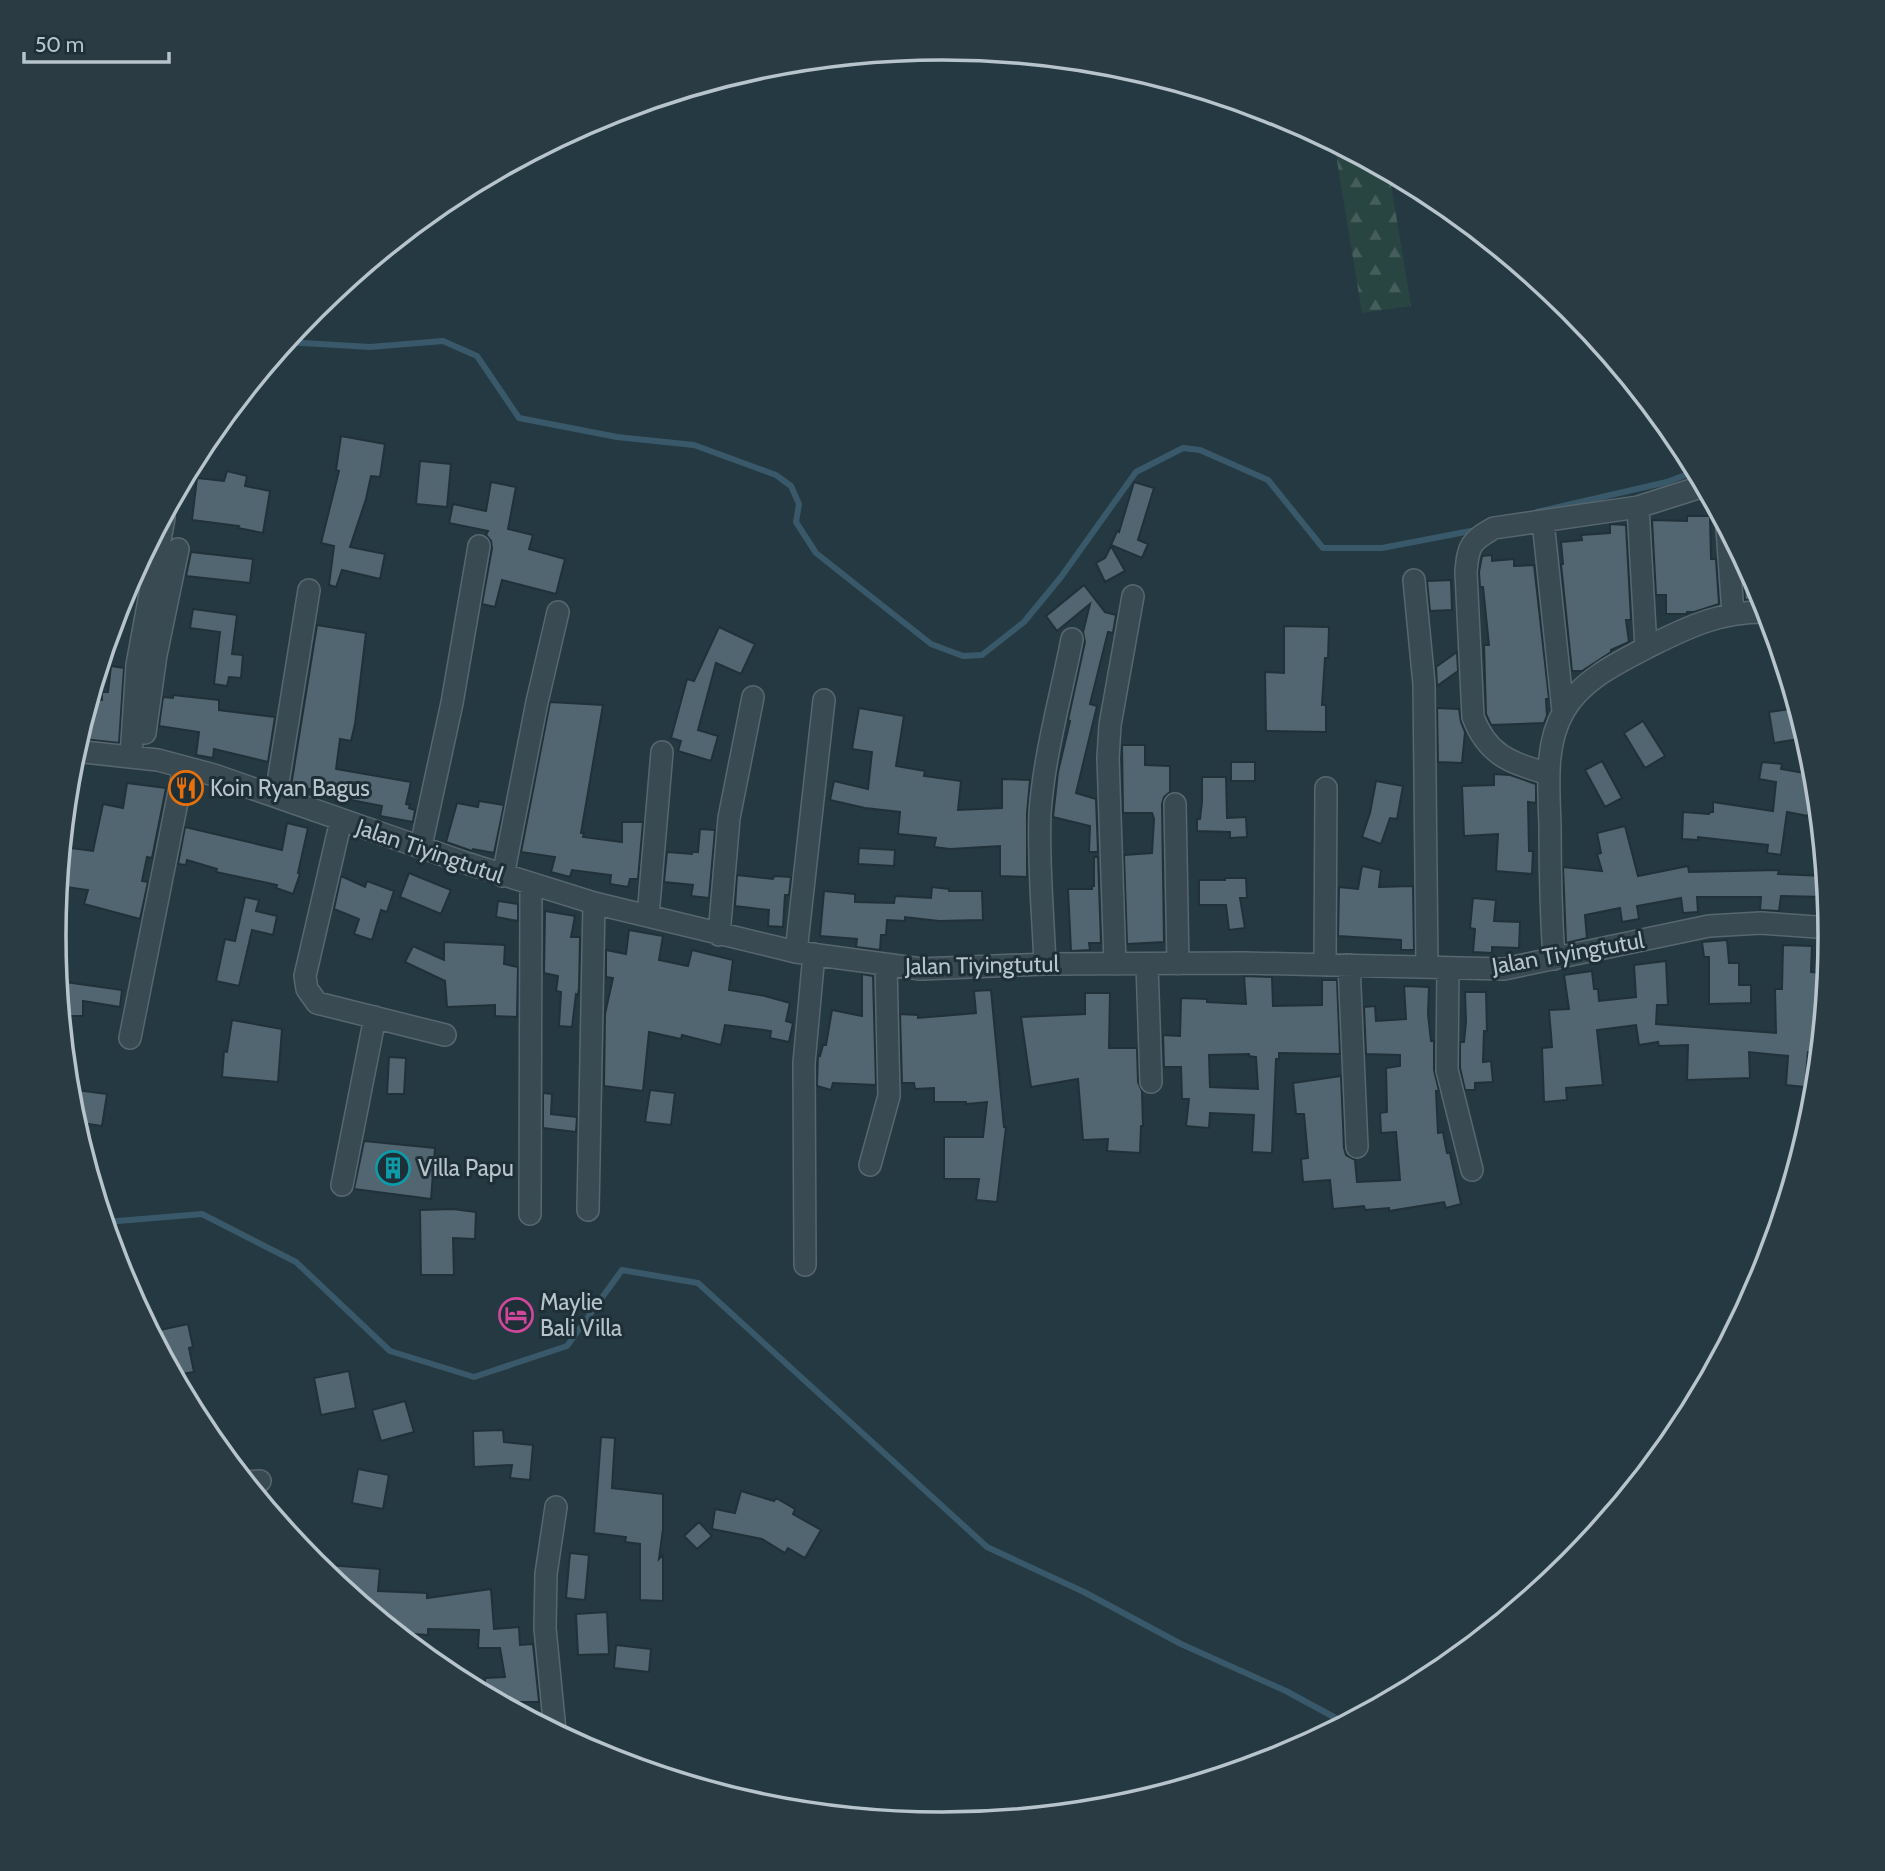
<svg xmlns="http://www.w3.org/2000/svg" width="1885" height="1871" viewBox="0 0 1885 1871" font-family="Cabin,sans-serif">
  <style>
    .forest { fill: url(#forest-firs) }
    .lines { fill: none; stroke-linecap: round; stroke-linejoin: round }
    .stream { stroke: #39596a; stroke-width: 6 }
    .building { fill: #516670; stroke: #213139; stroke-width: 2; fill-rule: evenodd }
    .minor-casing { stroke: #58676f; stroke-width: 24 }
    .minor { stroke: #3a4a52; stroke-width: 21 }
    .labels { text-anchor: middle; stroke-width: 6; stroke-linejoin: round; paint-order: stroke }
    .poi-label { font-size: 23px; fill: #b7c4cc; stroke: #1f2f37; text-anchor: start }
    .street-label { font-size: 23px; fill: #b7c4cc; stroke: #1f2f37 }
    .rim { fill: none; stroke: #b7c4cc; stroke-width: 3.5 }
  </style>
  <defs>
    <pattern id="forest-firs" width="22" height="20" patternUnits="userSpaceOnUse" patternTransform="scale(1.75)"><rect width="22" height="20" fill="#294541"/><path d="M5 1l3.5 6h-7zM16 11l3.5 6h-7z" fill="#465e5b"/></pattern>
  </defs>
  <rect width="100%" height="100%" fill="#253942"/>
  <path class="forest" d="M1334,142L1389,172L1411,306L1362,313Z"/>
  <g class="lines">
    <path class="stream" d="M286,342L370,347L443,341L477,356L519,418L617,437L694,445L776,475L791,486L799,504L796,522L816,553L931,644L963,656L982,655L1024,622L1061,577L1136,472L1183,448L1200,450L1268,480L1323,548H1382L1476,530
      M1537,512L1667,482L1696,471
      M106,1222L202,1214L296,1262L390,1351L474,1377L567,1346L622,1270L698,1283L987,1547L1084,1592L1181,1644L1286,1691L1345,1723"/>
  </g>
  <path class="building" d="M341,436L385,444L380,477L371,476L366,499L350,547L385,554L380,579L342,570L336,587L329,585L334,546L321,543L339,471L336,470Z
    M420,461L451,464L447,507L416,504Z
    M227,471L247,476L245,486L270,491L263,533L238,528L239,526L192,520L197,478L224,481Z
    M491,482L516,487L508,529L533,535L529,549L565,559L556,594L502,580L495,607L482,604L492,548L491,541L486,535L488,531L449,523L453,504L486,511Z
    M1134,482L1154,488L1138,540L1148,544L1142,558L1111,545L1117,531L1119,532Z
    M1687,516H1710L1711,559H1716L1719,604L1694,612H1687V614H1666V595H1656L1652,520L1687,521Z
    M1610,524L1626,525L1631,620H1626L1629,642L1611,650V652L1582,671H1572L1561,564H1563L1561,542L1582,540L1581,535L1610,533Z
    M1111,546L1125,571L1105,582L1096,563L1105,558Z
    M191,552L253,559L250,583L186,576Z
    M1492,555V561L1514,559V566L1534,565L1549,699H1546L1547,716L1544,723L1491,725L1486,714L1484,645H1489L1483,587H1480L1479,572L1482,556Z
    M1742,560H1744L1764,599L1745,600Z
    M1451,580L1452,610L1430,611L1427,581Z
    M1084,585L1105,612L1116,615L1113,633L1108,632L1090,704L1097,706L1076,793L1096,799L1098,852H1089L1090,826L1053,817L1058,772L1070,721L1068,720L1085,642L1083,632L1090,604L1057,631L1046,616Z
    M193,609L237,615L232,654L243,655L241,678L229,677L227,686L214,684L220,632L190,628Z
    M317,625L366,633L355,724L351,741L340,739L336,769L411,782L406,804L410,805L409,808L415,810L413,822L380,816L382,806L351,800L352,796L291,786Z
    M1284,626L1329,627L1328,658H1325L1322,705H1326V732L1266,731L1265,672L1284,673Z
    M719,627L755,644L741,674L716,663L698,730L718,736L711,761L678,751L681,741L671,738L687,679L694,681Z
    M1457,652L1458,671L1437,686L1436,667Z
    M111,666L124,668L119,743L83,739V724L90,700H102V692H108Z
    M173,695L219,700V710L275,717L268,762L214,749L213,758L196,755L199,732L159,726L163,697L173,698Z
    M550,702L603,705L581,833H584L583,837L622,842V822H643L638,879H630L628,887L610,884L611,875L572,870L570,877L551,872L555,857L521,852Z
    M859,708L904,716L896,766L925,771L924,776L961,781L958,810L1002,808V779L1030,780L1027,813V877L1000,876V846L950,849L934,847L936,838L898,834L900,812L865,808L830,800L834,781L868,789L872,752L852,749Z
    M1437,708L1459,709L1461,722L1465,732L1462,763L1438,762Z
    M1797,708L1806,738L1774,743L1769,712Z
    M1643,721L1665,756L1645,768L1624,733Z
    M1122,745H1145V765L1170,766V792L1164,797L1162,804L1164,942L1127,944L1124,855L1152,853L1154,819L1152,813H1123Z
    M1602,761L1622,798L1605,807L1585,770Z
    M1231,762H1255V781H1231Z
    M1762,762L1782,764L1781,769L1815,775L1817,794L1812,793L1808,816L1787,812L1781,855L1767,853L1768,845L1698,837V840L1682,839L1683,812L1709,814L1710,812H1713V802L1773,811L1776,782L1759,779Z
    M1494,774L1510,775L1536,784V803L1528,802L1529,851H1533L1532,874L1496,871L1498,834L1464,836L1462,786L1494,785Z
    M1202,777H1226L1227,818L1246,817L1247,837L1230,838V832L1197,831V819H1200L1202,802Z
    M1376,781L1403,786L1397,819L1390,818L1381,844L1362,837L1370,813Z
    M127,783L166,788L152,858L147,857L142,881L148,882L140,919L84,904L88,890L59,886L63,847L93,851L103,804L123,808Z
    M479,801L504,805L494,853L473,849L472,851L446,842L457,803L478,807Z
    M287,823L308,828L298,873L300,874L293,894L276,888L277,885L216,872L217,869L187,860L186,865L178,864L185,827L282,850Z
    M1625,826L1638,876L1688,866L1689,872L1779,870L1778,874L1825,876L1827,897L1781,896L1779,911L1760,910L1761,897H1697L1698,912L1683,913L1681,898L1637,906L1639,919L1622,922L1620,908L1585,915L1587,938L1566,943L1563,867L1602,871L1597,854L1601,853L1597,833Z
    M700,829L715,830L709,898L691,896L693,885L664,882L667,852L692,854V852H698Z
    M859,848L895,850L894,866L858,864Z
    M1094,857H1098L1101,943H1089L1090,950L1071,951L1068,889H1092V886H1094Z
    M1362,866L1381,870L1379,887L1413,886L1414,950H1401V940L1338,936L1339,887L1358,889Z
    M409,873L451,890L441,914L400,897Z
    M737,875L773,879L774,876L791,877L789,895H785L783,927L768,926L769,910L735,906Z
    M341,876L365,887L367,881L394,891L387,912L381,910L372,940L354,934L359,919L334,909Z
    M1225,878H1246L1247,898H1240L1245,928L1229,930L1226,905H1199V880H1225Z
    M932,887L949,889V891H982L983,920L939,921L905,917V921L887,920L886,935H881L880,950L856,947L857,939L820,936L824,891L855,894V902L894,903L895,896L931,898Z
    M245,897L259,900L256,911L277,916L273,935L252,930L239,986L216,981L225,939L235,941Z
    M1473,898L1496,900L1494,921L1520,922L1519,948L1492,947V953L1473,952L1475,929L1470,928Z
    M498,901L518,904V921L496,917Z
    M545,911L575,916L571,937H580L579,988L578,995L576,994L572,1027L559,1026L561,992L556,991L558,976L544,973Z
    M629,930L663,936L659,960L688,966L692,950L733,960L729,990L765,996L790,1003L786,1021L793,1023L789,1042L770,1038L771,1031L725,1025L721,1045L682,1035L681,1039L649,1032L643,1091L604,1086L605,1014L613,978L606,977V950L626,954Z
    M1727,940L1729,963H1739V985H1751V1003L1709,1004V957H1704L1702,942Z
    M444,942L505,945L504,964L518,967L517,1017L495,1016V1005L447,1007L445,981L405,962L413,946L444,960Z
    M1783,945L1812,946L1811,972L1825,974L1822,1024L1815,1023L1812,1052H1808L1805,1087L1786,1085L1788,1056L1749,1052L1750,1078L1687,1080L1688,1045L1659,1046L1658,1042L1639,1045L1636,1025L1597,1030L1603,1085L1566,1088L1567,1100L1544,1102L1542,1048L1552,1047L1549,1010L1569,1009L1564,975L1592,971L1594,989H1598L1599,1001L1636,997L1634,965L1666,961L1668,1005H1657L1656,1024L1776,1033L1775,989H1782Z
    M862,974L873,976L876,1085L833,1083L831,1090L817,1086L818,1055L820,1056L823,1045H826L832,1010L862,1016Z
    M1244,976L1272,977L1273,1006L1322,1005V980H1337L1340,1054L1279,1053V1059H1276L1272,1153L1252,1152L1254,1115L1210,1113L1209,1128L1186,1126L1189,1099H1182L1181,1067H1164L1163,1035L1180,1036L1181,998L1207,999V1002L1246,1004ZM1249,1054V1056L1256,1057L1258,1089L1210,1087L1209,1055Z
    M65,982L122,990L120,1007L83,1001V1016H66L67,999L63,998Z
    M1404,986L1429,987L1428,1014L1431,1041H1434V1070L1439,1091H1436L1438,1133L1443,1132L1447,1153H1450L1461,1204L1446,1208L1444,1202L1389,1211V1208L1365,1210L1364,1206L1333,1209L1330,1180L1303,1182L1301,1159L1308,1158L1304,1114H1296L1293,1083L1341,1076L1344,1148L1346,1155L1355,1160L1357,1182L1400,1180L1396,1132L1381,1133L1380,1113L1387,1112L1386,1068L1400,1066V1055L1366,1054L1364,1007L1375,1006L1376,1021L1406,1019Z
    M991,990L1004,1127H1006L997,1202L976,1200L979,1179H944V1137H983L987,1102L966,1104V1102H934V1088L915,1089L914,1083H902L900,1014L918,1015V1018L976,1013L974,991Z
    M1465,992H1486L1487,1031H1484L1483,1062L1491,1061L1493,1082L1475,1083V1090H1465L1460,1068V1042H1464L1466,1022Z
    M1085,993H1110L1109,1048H1137L1138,1082L1142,1091L1143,1126H1141L1140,1153L1107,1151L1108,1139L1083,1140L1078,1079L1031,1087L1021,1017L1085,1014Z
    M232,1020L282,1029L278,1082L222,1077L224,1051L227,1052Z
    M389,1057L406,1058L404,1094H387Z
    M69,1089L107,1094L102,1126L75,1122Z
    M650,1090L675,1093L671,1125L645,1122Z
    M543,1093L552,1094L551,1114L577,1117L576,1132L543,1128Z
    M364,1141L435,1148L431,1199L354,1189Z
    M453,1209L476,1212L475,1239L453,1238L454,1275H421L420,1210Z
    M188,1324L193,1347L189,1348L194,1372L175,1375L166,1357L160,1330Z
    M349,1371L356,1408L321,1415L314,1378Z
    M405,1401L414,1432L381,1441L372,1410Z
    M503,1430L504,1442L533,1445L530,1480L510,1478L512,1465L474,1467L473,1431Z
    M601,1437L615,1438L612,1488L663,1494V1529L659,1559L663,1555V1601L640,1600V1544L625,1542L626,1537L594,1533Z
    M358,1469L389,1475L383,1509L352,1503Z
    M741,1491L774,1501L776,1498L795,1509L793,1514L821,1530L805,1558L788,1548L785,1553L762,1539L712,1529L715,1509L735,1513Z
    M699,1522L712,1536L697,1549L684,1536Z
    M570,1553L589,1555L585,1600L566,1598Z
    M315,1564L380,1569L378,1591L427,1593V1598L491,1589L494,1629L519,1627L520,1645L533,1644L539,1702H501L485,1693V1678L505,1677L500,1648H478L479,1630L428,1629V1635L399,1633Z
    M607,1612L609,1654L578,1655L576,1614Z
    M616,1645L651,1649L649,1672L614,1668Z"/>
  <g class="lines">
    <g class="minor-casing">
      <path id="minor" d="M1638,507L1646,648
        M1543,521L1563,711
        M1727,529L1733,614
        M1414,580L1424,684L1427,967
        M145,733L156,655L178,549
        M75,751L158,760L214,775L466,863L594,903L796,952L921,969L1045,964L1244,963L1504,969L1709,926L1761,923L1830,928
        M131,756L137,665L164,518
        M1548,774C1510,762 1488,756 1473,717L1466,572C1468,545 1471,541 1494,528L1638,507L1704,486
        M276,795L309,590
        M1175,804L1178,964
        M341,820L305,976L307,989L317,1003L445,1035
        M421,846L452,703L479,546
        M503,876L537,702L558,612
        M648,916L662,752
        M719,935L729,818L753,697
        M796,952L824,700
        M1554,959C1551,914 1550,870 1550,826C1549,788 1544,745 1564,711C1582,679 1621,661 1652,645C1692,625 1723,611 1768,612
        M1045,964C1043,914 1038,863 1040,813C1044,755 1061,696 1072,639
        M1115,964L1108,758L1110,725L1133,596
        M1147,964L1151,1082
        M1325,965L1326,788
        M1349,965L1357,1147
        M1448,968L1447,1070L1472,1170
        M130,1038L184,767
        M870,1165L889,1096L886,965
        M342,1185L375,1017
        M588,1210L594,903
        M530,1214L531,885
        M805,1265L804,1063L814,954
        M248,1482L260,1481
        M555,1731L545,1628L546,1574L556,1507"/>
    </g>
    <use href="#minor" class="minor"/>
  </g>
  <defs>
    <g id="restaurant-ring" transform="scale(1.75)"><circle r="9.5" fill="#1f2f37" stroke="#e8710a" stroke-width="1.5"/><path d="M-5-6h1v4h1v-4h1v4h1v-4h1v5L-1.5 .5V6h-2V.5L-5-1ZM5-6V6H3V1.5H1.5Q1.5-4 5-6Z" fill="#e8710a"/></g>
    <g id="building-ring" transform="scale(1.75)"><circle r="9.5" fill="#1f2f37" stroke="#0f9aa8" stroke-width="1.5"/><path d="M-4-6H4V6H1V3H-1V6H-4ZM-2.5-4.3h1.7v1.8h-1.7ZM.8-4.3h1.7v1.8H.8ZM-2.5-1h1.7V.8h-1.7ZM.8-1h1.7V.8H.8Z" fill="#0f9aa8"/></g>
    <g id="hotel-ring" transform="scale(1.75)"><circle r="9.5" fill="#1f2f37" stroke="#d1479c" stroke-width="1.5"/><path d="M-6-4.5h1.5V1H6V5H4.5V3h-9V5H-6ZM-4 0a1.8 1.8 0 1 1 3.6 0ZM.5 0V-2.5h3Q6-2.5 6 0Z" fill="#d1479c"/></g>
  </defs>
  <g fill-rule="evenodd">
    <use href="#restaurant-ring" x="186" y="788"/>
    <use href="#building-ring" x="393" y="1168"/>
    <use href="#hotel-ring" x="516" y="1315"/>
  </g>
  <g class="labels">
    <g class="poi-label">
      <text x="210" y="796">Koin Ryan Bagus</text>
      <text x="418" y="1176">Villa Papu</text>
      <text x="540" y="1310">Maylie<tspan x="540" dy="26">Bali Villa</tspan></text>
    </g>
    <g class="street-label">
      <text transform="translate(430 851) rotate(19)" y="8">Jalan Tiyingtutul</text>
      <text transform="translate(1568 953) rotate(-10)" y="8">Jalan Tiyingtutul</text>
      <text transform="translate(982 965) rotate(-1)" y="8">Jalan Tiyingtutul</text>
    </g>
  </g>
  <path d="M0 0H1885V1871H0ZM66 936a876 876 0 1 1 1752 0a876 876 0 1 1-1752 0Z" fill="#2b3b43" fill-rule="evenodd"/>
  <path class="rim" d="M66 936a876 876 0 1 1 1752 0a876 876 0 1 1-1752 0Z"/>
  <path d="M24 52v10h145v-10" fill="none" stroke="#b7c4cc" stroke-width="3.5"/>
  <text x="35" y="52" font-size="21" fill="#b7c4cc" stroke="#1f2f37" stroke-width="5" paint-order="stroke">50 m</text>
</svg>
